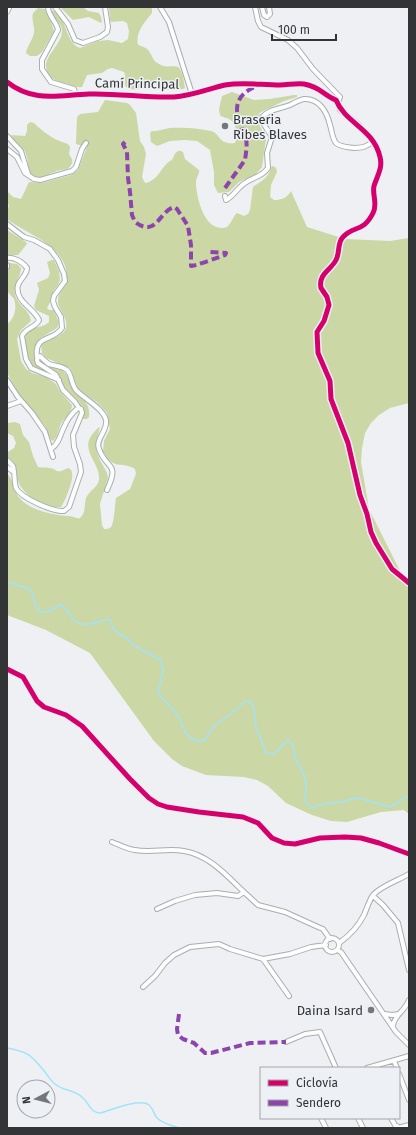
<svg xmlns="http://www.w3.org/2000/svg" width="416" height="1135" viewBox="0 0 416 1135" font-family="'Fira Sans',sans-serif">
  <style>
    .forest { fill: #cbd7a4 }
    .lines { fill: none; stroke-linecap: round; stroke-linejoin: round }
    .stream { stroke: #a1e4f9; stroke-width: 1.5 }
    .minor-casing { stroke: #abadaf; stroke-width: 6 }
    .tertiary-casing { stroke: #abadaf; stroke-width: 7 }
    .minor { stroke: #fcfdfd; stroke-width: 4 }
    .tertiary { stroke: #fcfdfd; stroke-width: 5 }
    .quiet { stroke: #8e44ad; stroke-width: 4; stroke-dasharray: 8 4; stroke-linecap: butt }
    .cycleway-casing { stroke: #edf0f4; stroke-width: 8 }
    .cycleway { stroke: #d6006c; stroke-width: 5 }
    .poi-dot { fill: #747678; stroke: #edf0f4; stroke-width: 1.5 }
    .labels { text-anchor: middle; stroke-width: 3; stroke-linejoin: round; paint-order: stroke }
    .street-label { font-size: 13px; fill: #333436; stroke: #edf0f4 }
    .poi-label { font-size: 13px; fill: #333436; stroke: #edf0f4; text-anchor: start }
  </style>
  <rect width="100%" height="100%" fill="#eef0f3"/>
  <path class="forest" d="M60,7H83L88,11L99,13L101,17L102,21L101,23L89,17L73,20Z
    M109,7H152V13C145,22 135,32 138,45C141,46 145,47 147,49C151,52 152,59 156,62C173,75 180,52 185,88L183,89L165,90L158,87L154,81C142,84 139,94 126,87C123,82 127,77 124,72L112,68L108,69L102,73L87,75L82,87C76,88 70,84 64,83C56,81 50,79 47,71C41,58 61,46 62,32C63,24 53,18 51,10C68,16 64,42 80,48L98,41L108,40L122,43L128,39L129,31L127,23L123,21L111,22L110,19Z
    M38,8L45,9L51,22L54,31L42,52L37,56H30L26,53C27,46 33,40 34,32C35,26 31,20 33,13Z
    M232,92L254,100L270,99L294,95H297V97L284,101L259,113L258,122L266,139L262,167L256,174L239,182L229,192L218,193L214,185V172L210,150L197,141L185,140L170,141L157,146L151,142L150,133L152,131C161,131 162,129 170,128C183,127 198,128 211,131C221,134 218,145 235,143C238,136 237,123 229,119C226,117 223,118 220,115L219,109L222,96Z
    M105,100L127,103L130,105L136,113L140,141L144,147L146,154L142,177L145,183C159,181 161,165 172,160C175,155 176,148 183,152L185,159L199,170C200,174 196,177 196,182C196,198 205,234 227,227C232,223 233,216 237,213L244,216L248,214L250,210L253,187C261,181 269,178 271,167L273,166L276,168L277,172L271,185L270,197L274,200C282,200 287,198 291,191L307,227L345,239L390,241L409,238V403L390,408L379,415L371,423L365,433L362,448L361,462L369,509L409,589V814L404,810L381,812L347,822L331,821L312,815L286,803L268,786L257,780L244,777L206,775L182,766L172,759L154,741L90,653L46,630L7,615V474C13,478 13,489 18,496C28,510 52,515 68,516C73,516 76,519 80,518C86,513 84,505 86,498C89,491 98,487 99,480C101,464 81,452 91,436C94,432 96,429 100,427L96,443V450L100,460L107,473L108,478L100,504L102,525L104,529C107,529 109,529 111,527C114,524 115,504 116,498L130,489L136,474L135,469C120,460 115,472 103,451L104,441L110,429L107,413L98,403L78,389L70,368L46,358L42,353L41,344C54,336 73,336 64,316C62,311 58,307 58,302C57,292 67,287 67,279C68,246 28,235 7,219V208L9,207L7,199V191L13,197L21,199L29,182L42,183L71,175L78,170L87,147L76,144L77,117L80,114L98,112Z
    M30,122L34,123C41,130 51,138 60,141C63,143 69,143 70,147C70,150 69,152 69,154C71,158 74,160 71,165C68,171 62,169 57,171C48,174 41,180 31,175C27,167 29,158 24,150C20,144 13,141 11,135L25,136L27,131V125Z
    M7,230L26,242L27,244L18,255H7Z
    M52,260H54L59,271L60,280L58,285L54,290L52,298L47,308L49,310H54L59,323L57,328L39,339C35,345 32,355 36,361C37,365 42,368 44,371C27,366 25,355 25,338C29,324 41,330 49,322V316L36,310L34,306L39,290L37,283L48,278L50,273L47,262Z
    M10,263L17,264L21,268C21,277 13,283 15,295C18,306 30,310 31,321L21,330L17,339L21,361L26,369L32,373L46,377L56,384L59,390L72,405C72,413 66,416 62,422C58,428 59,436 53,441L51,440L45,426L35,413L24,402L7,373V324C15,319 17,307 14,299C12,296 9,294 7,291V275Z
    M41,361C48,364 59,367 64,372C69,376 70,383 73,388C79,400 91,400 89,417L87,419H83L84,410L79,402L67,392L58,374L54,370L43,364Z
    M15,422L20,424L23,435L29,442L33,456L38,467C42,468 44,467 49,468C59,469 55,475 68,468C70,469 72,470 72,473C74,479 65,502 61,507C46,509 25,497 19,483C13,469 22,469 7,456L8,452L14,448L16,443L13,436L7,433V423Z"/>
  <g class="lines">
    <path class="stream" d="M7,582L30,589C35,596 33,606 40,612H48L58,606L61,605C66,608 69,614 72,618C83,630 96,622 109,619L110,620L113,628L119,634L127,638L135,646L161,660L163,671L158,693L179,717L185,732L192,739L199,741L205,740L213,727L236,710L246,701L251,702L254,709L256,727L266,753C278,757 280,745 288,740L292,743L297,762L304,774L306,782L305,801L311,807H315L329,803L342,802L352,799L358,798L390,807C397,805 402,796 409,797
      M7,1048C29,1052 31,1055 45,1072C48,1076 51,1081 55,1084C63,1091 76,1090 83,1098C90,1104 90,1113 101,1113C111,1110 140,1098 149,1105C153,1108 154,1115 157,1118C163,1124 173,1126 180,1128"/>
    <g class="minor-casing">
      <path id="minor" d="M48,7C48,16 57,22 58,30L42,60V69L51,82L74,89L76,95
        M55,7L68,24L75,40L83,43L100,37L107,32L108,27L105,7
        M160,7L169,22L192,94
        M255,7L258,21L261,27L288,40L297,48L313,69L340,97L339,100H336
        M262,7L264,15L267,17L270,14L269,7
        M7,12L9,8L8,7
        M7,82C34,103 58,95 89,94C117,93 146,98 174,97C191,96 208,89 225,85C243,82 261,85 280,85C288,85 296,83 304,84C321,87 323,95 336,100
        M336,100L340,110L358,124L373,141L379,151L381,165L374,188L375,205L374,212L365,225L346,234L342,239L335,261L324,274L320,279L321,288L327,297L329,305L324,321L317,332L318,353L330,381L331,399L348,443L360,495L367,514L373,537L392,569L409,583
        M7,136L21,151L28,174
        M7,149L17,157L25,173L34,179L40,180L72,171L76,167L82,149L86,143
        M225,196L226,200C234,196 237,188 245,183C254,176 261,178 268,168L267,153L272,137L263,123L262,117C269,109 280,109 290,105C294,103 299,100 304,99C319,98 327,112 330,125C332,131 332,138 336,143C340,147 348,147 354,148C362,148 367,147 373,141
        M7,224L24,237L34,240L50,249L58,260L64,274L65,281L54,296L53,301L55,307L61,317L62,328C53,342 34,334 37,357
        M7,258C14,257 23,262 27,268C27,275 20,279 18,285C14,301 34,308 39,320C36,328 26,327 22,336L26,359L31,368L59,380
        M7,265V267
        M7,380L18,397L32,413L45,432L53,457
        M7,406L21,401
        M79,408L75,402L63,390L56,375L38,363L37,360L38,357L40,356C43,359 46,362 49,364C55,366 62,366 67,370C72,375 71,384 76,390C83,398 103,408 106,420C108,431 95,439 99,449C107,471 120,461 107,490
        M7,460L13,466C15,473 14,481 16,488C21,498 53,512 64,511L69,507L81,472L80,464L74,447L73,435L82,413L81,409L78,408C72,413 67,420 64,427C60,435 59,444 51,449
        M7,467L14,472
        M112,842C120,845 127,849 135,850C151,853 168,848 184,851C209,855 227,876 244,892
        M373,896L383,905L398,923L409,970
        M157,909L175,901L195,895L217,893L238,896L244,892L258,905L285,912L318,927L323,929L330,939
        M325 945a7 7 0 1 1 14 0a7 7 0 1 1-14 0Z
        M339,943C349,936 358,927 364,915C367,908 369,901 373,895C381,886 399,880 409,874
        M337,950L341,952L396,1032L409,1045
        M263,959L289,996
        M143,987L155,976L165,963L174,955L190,947L219,944L230,949L263,959L290,954L311,947L326,945
        M385,1014L392,1015L399,1014
        M393,1026C394,1015 405,1011 409,1000
        M286,1042L305,1034L320,1032L336,1068
        M394,1061L397,1068
        M367,1068L409,1056
        M399,1074L409,1100
        M321,1118L326,1128
        M358,1118L363,1128
        M391,1118L395,1125L400,1128
        M398,1128L409,1125"/>
    </g>
    <g class="tertiary-casing">
      <path id="tertiary" d="M7,669L23,677L37,701L44,707L66,715L82,726L130,779L149,798L158,804L167,807L199,812L243,817L258,823L272,838L284,843L295,844L320,838L345,837L361,838L379,843L409,854"/>
    </g>
    <use href="#minor" class="minor"/>
    <use href="#tertiary" class="tertiary"/>
    <path class="quiet" d="M125,142L123,144L127,152L128,178L130,192L132,215L135,222C157,238 158,212 174,207L177,209L188,226L191,245V266C195,266 219,257 225,255L226,253L210,252
      M225,188L245,160C246,153 248,142 245,135C243,130 240,126 239,120C233,103 241,92 257,86
      M179,1014L177,1029L178,1035L183,1039L194,1043L205,1053H211L250,1043L286,1042"/>
    <g class="cycleway-casing">
      <path id="cycleway" d="M7,82C34,103 58,95 89,94C117,93 146,98 174,97C191,96 208,89 225,85C243,82 261,85 280,85C288,85 296,83 304,84C321,87 323,95 336,100C345,123 374,129 380,157C383,168 377,176 374,186C372,195 378,204 373,213C363,233 354,225 343,237C337,243 340,253 336,260C331,270 318,274 321,288L327,297L329,305L324,321L317,332L318,353L330,381L331,399L348,443L360,495L367,514L371,532L376,543L392,569L409,583
        M7,669L23,677L37,701L44,707L66,715L82,726L130,779L149,798L158,804L167,807L199,812L243,817L258,823L272,838L284,843L295,844L320,838L345,837L361,838L379,843L409,854"/>
    </g>
    <use href="#cycleway" class="cycleway"/>
  </g>
  <g class="poi-dot">
    <circle cx="225" cy="126" r="4"/>
    <circle cx="371" cy="1010" r="4"/>
  </g>
  <g class="labels">
    <g class="street-label">
      <text transform="translate(137 83) rotate(1)" y="5">Camí Principal</text>
    </g>
    <g class="poi-label">
      <text x="233" y="124">Braseria<tspan x="233" dy="15">Ribes Blaves</tspan></text>
      <text x="363" y="1015" text-anchor="end">Daina Isard</text>
    </g>
  </g>
  <rect width="416" height="1135" fill="none" stroke="#333436" stroke-width="16"/>
  <rect x="260" y="1067" width="140" height="52" fill="#edf0f4" stroke="#a3a5a8"/>
  <rect x="268" y="1080" width="20" height="6" fill="#d6006c" stroke="#a3a5a8"/>
  <text x="296" y="1087" font-size="12" fill="#333436">Ciclovía</text>
  <rect x="268" y="1100" width="20" height="6" fill="#8e44ad" stroke="#a3a5a8"/>
  <text x="296" y="1107" font-size="12" fill="#333436">Sendero</text>
  <g transform="translate(36 1099) rotate(263)"><circle r="19" fill="#edf0f4" stroke="#a3a5a8"/>
  <path d="M0-3L7 15L0 10L-7 15Z" fill="#747678"/>
  <text y="-6" font-size="11" font-weight="bold" text-anchor="middle" fill="#333436">N</text>
  </g>
  <path d="M272 34v6h64v-6" fill="none" stroke="#333436" stroke-width="2"/>
  <text x="278" y="34" font-size="12" fill="#333436" stroke="#edf0f4" stroke-width="3" paint-order="stroke">100 m</text>
</svg>
